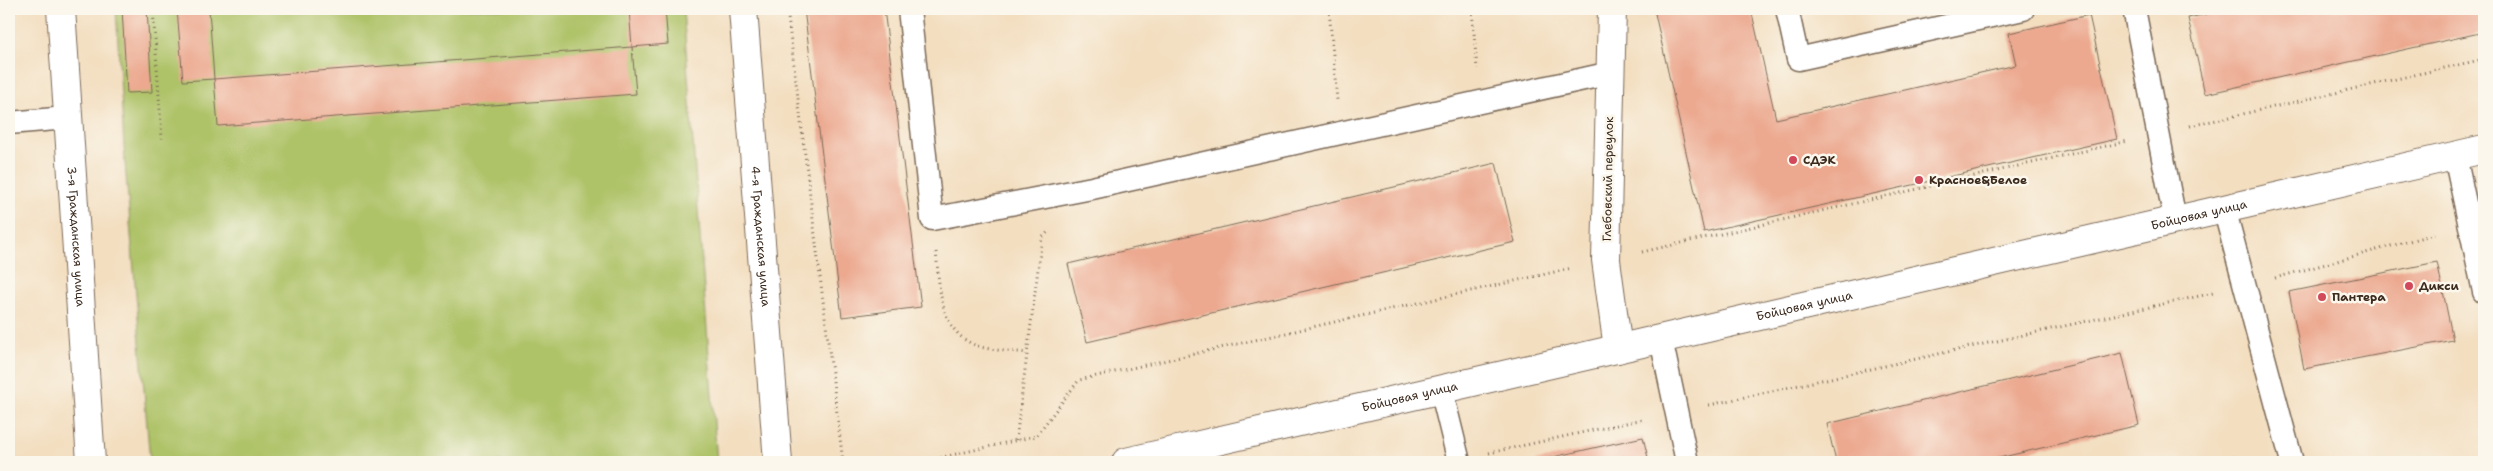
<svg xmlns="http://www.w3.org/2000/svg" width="2493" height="471" viewBox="0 0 2493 471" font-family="'Shantell Sans',sans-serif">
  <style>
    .green { fill: #aec267; stroke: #747642 }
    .building { fill: #eca990 }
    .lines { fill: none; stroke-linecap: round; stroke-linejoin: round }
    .service-casing { stroke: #7b6957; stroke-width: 25 }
    .minor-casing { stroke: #7b6957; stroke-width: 30 }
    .tertiary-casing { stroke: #7b6957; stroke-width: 30 }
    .path { stroke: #7b6957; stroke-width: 3; stroke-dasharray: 1 4; stroke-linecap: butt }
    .service { stroke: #fff; stroke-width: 22 }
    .minor { stroke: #fff; stroke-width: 28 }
    .tertiary { stroke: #fff; stroke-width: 28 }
    .poi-dot { fill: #d1495b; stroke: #fbf7ec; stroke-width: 2 }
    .labels { text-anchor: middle; stroke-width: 5; stroke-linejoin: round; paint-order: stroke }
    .poi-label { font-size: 12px; font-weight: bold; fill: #3b2a1e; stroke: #fbf7ec; text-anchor: start }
    .street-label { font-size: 12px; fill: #3b2a1e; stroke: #fbf7ec }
  </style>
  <rect width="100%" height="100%" fill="#fbf7ec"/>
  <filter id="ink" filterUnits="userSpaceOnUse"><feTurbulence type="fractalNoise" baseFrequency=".02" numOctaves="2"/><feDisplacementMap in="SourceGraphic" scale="10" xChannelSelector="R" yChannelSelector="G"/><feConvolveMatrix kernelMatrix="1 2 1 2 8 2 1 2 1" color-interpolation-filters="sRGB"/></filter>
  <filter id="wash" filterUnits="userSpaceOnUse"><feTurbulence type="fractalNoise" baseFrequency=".0096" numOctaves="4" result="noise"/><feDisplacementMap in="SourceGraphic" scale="20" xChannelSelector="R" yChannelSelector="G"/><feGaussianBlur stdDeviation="1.12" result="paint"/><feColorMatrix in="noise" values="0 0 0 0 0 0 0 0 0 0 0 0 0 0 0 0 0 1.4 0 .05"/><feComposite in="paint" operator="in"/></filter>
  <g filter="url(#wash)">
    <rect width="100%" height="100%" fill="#f3dec0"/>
    <path class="green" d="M116,9H683L717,462H150L125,163Z"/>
    <g id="blocks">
      <path class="building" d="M122,9H147L152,92L127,93Z
        M177,9H209L214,79L183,81Z
        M629,9H665L668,44L632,47Z
        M804,9H884L921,307L842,317Z
        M1654,9H1751L1776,119L2016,65L2009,33L2089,15L2117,139L1704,232Z
        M2230,9H2484V32L2205,94L2188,18Z
        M632,47L636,94L218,126L214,79Z
        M1496,163L1515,242L1087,342L1068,264Z
        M2437,262L2453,340L2304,369L2289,292Z
        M2122,353L2139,425L1982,462H1836L1827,424Z
        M1643,437L1649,462H1535V461Z
        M2238,457L2239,462H2220L2219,461Z"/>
    </g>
  </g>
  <g filter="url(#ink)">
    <use href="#blocks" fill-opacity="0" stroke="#7b6957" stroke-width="1"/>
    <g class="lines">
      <g class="service-casing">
        <path id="service" d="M909,9L932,219L1092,188L1611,73
          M1787,9L1798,59L2023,9
          M2134,9L2175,220
          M9,123L67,118
          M2455,156L2484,292
          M2224,208L2292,462
          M1661,339L1687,462
          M1441,389L1459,462"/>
      </g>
      <g class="minor-casing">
        <g id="minor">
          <path id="s1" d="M743,9L778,462"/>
          <path d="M1612,9L1606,260L1618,349"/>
        </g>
      </g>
      <g class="tertiary-casing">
        <g id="tertiary">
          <path id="s2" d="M61,9L91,462"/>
          <path id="s3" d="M1126,462L2484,149"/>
        </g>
      </g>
      <path class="path" d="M153,9L162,139
        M787,9L843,462
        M1329,9L1337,100
        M1472,9L1477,69
        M2190,126L2484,59
        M936,252C940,287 938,335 981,347C995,351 1012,351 1027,353
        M1642,252L2128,141
        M2275,278L2438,233
        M1709,405L2213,293
        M1016,440L1042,238L1049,231
        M1489,453L1644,419
        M921,462L1036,436L1079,380L1572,268"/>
      <use href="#service" class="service"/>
      <use href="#minor" class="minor"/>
      <use href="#tertiary" class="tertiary"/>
    </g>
  </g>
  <g class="poi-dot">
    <circle cx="1793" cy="160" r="5"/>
    <circle cx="1919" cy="180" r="5"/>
    <circle cx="2409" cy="286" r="5"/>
    <circle cx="2322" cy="297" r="5"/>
  </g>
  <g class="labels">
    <g class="poi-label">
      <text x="1803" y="164">СДЭК</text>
      <text x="1929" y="184">Красное&amp;Белое</text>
      <text x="2419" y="290">Дикси</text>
      <text x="2332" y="301">Пантера</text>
    </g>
    <g class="street-label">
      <text transform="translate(1608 179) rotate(-89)" y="4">Глебовский переулок</text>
      <text dy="4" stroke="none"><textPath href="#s3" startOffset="1101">Бойцовая улица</textPath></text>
      <text dy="4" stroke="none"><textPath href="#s2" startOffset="228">3-я Гражданская улица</textPath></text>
      <text dy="4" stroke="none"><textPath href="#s1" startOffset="228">4-я Гражданская улица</textPath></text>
      <text dy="4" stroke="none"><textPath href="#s3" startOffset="696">Бойцовая улица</textPath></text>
      <text dy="4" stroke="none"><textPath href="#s3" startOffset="291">Бойцовая улица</textPath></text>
    </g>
  </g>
  <rect width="2493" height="471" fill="none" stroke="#fbf7ec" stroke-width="30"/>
</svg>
